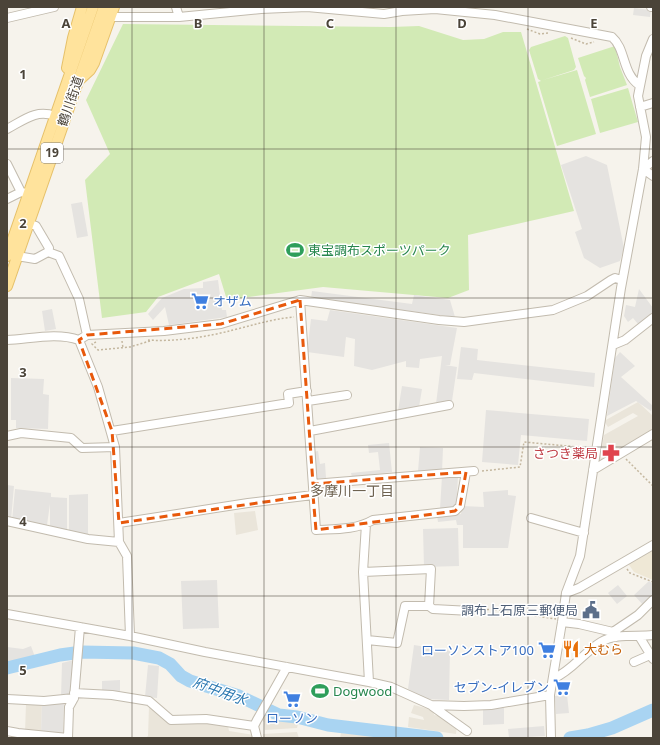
<svg xmlns="http://www.w3.org/2000/svg" width="660" height="745" viewBox="0 0 660 745" font-family="'Noto Sans','Noto Sans JP',sans-serif">
  <style>
    .residential { fill: #eae5da }
    .education { fill: #efe8d6 }
    .green { fill: #d2eab5 }
    .parking { fill: #e5e3e0 }
    .lines { fill: none; stroke-linecap: round; stroke-linejoin: round }
    .river { stroke: #a9d4f2; stroke-width: 13 }
    .minor-casing { stroke: #c2bbae; stroke-width: 10 }
    .major-casing { stroke: #e6c16a; stroke-width: 12 }
    .path { stroke: #c4b79f; stroke-width: 1.5; stroke-dasharray: 2 2; stroke-linecap: butt }
    .minor { stroke: #fff; stroke-width: 8 }
    .major { stroke: #ffe39c; stroke-width: 10 }
    .marked { fill: none; stroke: #e8590c; stroke-width: 3; stroke-dasharray: 8 5; stroke-linejoin: round }
    .grid { fill: none; stroke: #4b4439; stroke-width: 1; stroke-opacity: 0.55 }
    .labels { text-anchor: middle; stroke-width: 3; stroke-linejoin: round; paint-order: stroke }
    .shield { fill: #fff; stroke: #817c74; stroke-width: 1 }
    .shield-label { font-size: 12px; font-weight: bold; fill: #4b4439 }
    .street-label { font-size: 13px; fill: #4b4439; stroke: #fff }
    .leisure-label { font-size: 13px; fill: #27864d; stroke: #fff; text-anchor: start }
    .shop-label { font-size: 13px; fill: #366cbe; stroke: #fff; text-anchor: end }
    .health-label { font-size: 13px; fill: #be3a42; stroke: #fff; text-anchor: end }
    .service-label { font-size: 13px; fill: #4e5e75; stroke: #fff; text-anchor: end }
    .food-label { font-size: 13px; fill: #c56008; stroke: #fff; text-anchor: start }
    .neighbourhood-label { font-size: 14px; fill: #6e6250; stroke: #fff }
    .water-label { font-size: 14px; font-style: italic; fill: #2e7ab2; stroke: #fff }
    .grid-label { font-size: 13px; text-anchor: middle; font-weight: bold; fill: #4b4439; stroke: #fff; stroke-width: 3; stroke-linejoin: round; paint-order: stroke }
  </style>
  <rect width="100%" height="100%" fill="#f6f3ec"/>
  <path class="residential" d="M638,402L653,416V431L599,463L604,435L638,416L633,413L608,427L604,421Z
    M255,511L258,530L236,535L234,513Z
    M42,702L41,734L25,732L26,704Z
    M414,705L433,710L434,715L445,717L457,725L456,734L408,727L409,717L424,720L423,717L411,713Z
    M149,707L165,719L213,722L228,726L229,731L254,735V738H146L148,736Z
    M265,713L270,716V719L299,720L297,728L265,730L264,722L260,719Z
    M297,732L299,738H263V734Z
    M341,733L396,738H340Z"/>
  <path class="education" d="M653,547V580L634,572L627,562Z"/>
  <path class="green" d="M123,24L391,27L419,26L463,40L484,39L503,32H521L574,211L468,235L469,290L448,298L323,287L227,300L219,274L158,297L146,312L102,318L85,180L110,154L86,100Z
    M565,36L568,38L576,67L574,70L543,80L577,70L596,134L557,146L538,82L541,81L538,79L529,50L531,47Z
    M615,46L620,67L627,85L590,97L585,80L586,78L584,76L578,58Z
    M628,88L638,122L600,133L591,99Z"/>
  <path class="parking" d="M634,8L651,10L650,17L633,15Z
    M586,156L607,165L624,248L620,261L600,268L584,258L575,232L582,229L561,165Z
    M82,202L88,236L77,238L71,204Z
    M218,280L222,310H226L227,317L169,325L165,307L153,320L148,314L162,298L184,289L203,288V282Z
    M639,289L653,308V314L638,324L633,318L628,322L624,316L626,305L635,307Z
    M312,291L412,304L414,295L450,300L455,317L311,298Z
    M52,309L56,329L45,331L42,311Z
    M330,310L457,328L450,365H445L457,367L452,401L436,404L442,356L420,359L419,368L406,367V361L372,370L354,366L355,339L346,337L344,357L307,352L311,319L327,321Z
    M461,347L478,349L477,360L595,373L594,387L474,373L472,380L457,379Z
    M620,352L635,366L621,377L653,406L651,411L636,401L607,416L615,358Z
    M11,378L44,379L43,394L49,395L48,429L16,428V420H11Z
    M402,386L422,389L419,407L398,411Z
    M486,410L589,419L587,441L521,435L518,465L482,462Z
    M389,443L392,472L352,477L351,473L380,470L378,452L369,453L368,445Z
    M420,447L443,448L442,472L418,471Z
    M318,451L320,464L325,463L326,478L316,479L313,452Z
    M442,476L458,477L456,510L440,509Z
    M7,485L14,486L11,520L7,519Z
    M15,489L51,493V497L67,498V531L50,527V504L47,525L12,521Z
    M508,490V495L516,496L508,548H463V525H457L456,520L438,522L437,516L461,514L462,506L484,507L483,492Z
    M88,494V536L69,531V495Z
    M458,528L459,566L424,567L423,529Z
    M217,580L219,628L183,629L181,581Z
    M649,581L653,584V597L644,606L634,595Z
    M618,585L627,596L617,604L608,593Z
    M414,645L450,651L449,700L427,699L408,689Z
    M31,646L35,657L7,666V647L23,649Z
    M74,660L71,695L61,697L62,663Z
    M148,665L159,666L157,698L145,697Z
    M120,680V692L102,693V681Z
    M567,695L569,713L556,714L555,696Z
    M42,702L64,703L63,734H41Z
    M483,708H504V724L483,725Z
    M544,726L545,736L509,738L508,729Z"/>
  <g class="lines">
    <path class="river" d="M7,668L60,655L82,652L133,653L159,658L170,664L181,676L190,681L239,696L279,715L297,717L328,725L437,738
      M570,738L588,735L612,728L653,710"/>
    <g class="minor-casing">
      <path id="minor" d="M176,7L179,17
        M651,7H653
        M111,17H179L261,9L307,7L384,14L402,11L435,9L495,15L612,37C626,49 622,73 639,85
        M7,18L54,7
        M640,107L653,103
        M7,129C24,120 36,109 55,116
        M653,161L643,169L653,176
        M7,164L21,192
        M7,199L21,192L26,193
        M48,252L59,256L79,299L87,335
        M17,256L35,259L48,252L49,248L36,226L24,222
        M300,300L316,530C335,529 356,530 373,520L455,511L460,506L466,472
        M7,340C30,339 57,332 79,340L87,335L164,331L221,324L300,300L439,320L464,322L553,310L587,296L611,280L615,278L622,280
        M79,340L98,387L115,447L119,542L127,556L130,636
        M613,345L625,340L653,318
        M308,401L347,395
        M112,431L289,403L288,394L307,391
        M310,431L449,405
        M7,436L21,433L71,438L82,448L115,447
        M593,470L653,434
        M313,484L474,471
        M531,518L584,533
        M7,521L88,539L119,542
        M119,523L248,503L313,495
        M366,524L363,572L369,682
        M363,572L431,569L429,606H405L397,643L367,640
        M566,593L579,588L653,545
        M429,606L433,609L471,611
        M7,614L130,636L205,652L369,682L391,687L431,705L464,706L491,705L550,695
        M562,622L579,624L613,632L616,637
        M613,632L638,615L653,600
        M639,636L653,659
        M634,662L650,655
        M553,679C573,670 583,653 601,642C616,633 637,637 653,635
        M74,693L112,695L149,701L171,720L206,719L254,726
        M7,699L44,701L74,698
        M432,706L467,731
        M7,731L18,733L68,738
        M68,738L69,707L74,698L80,627
        M257,738L254,726L257,720L287,667
        M551,738L550,695L562,622L566,593L580,556L621,288L643,169L646,137L638,96L646,56L653,39"/>
    </g>
    <g class="major-casing">
      <path id="major" d="M67,68L73,38L82,7
        M78,81L90,70L94,63L114,7
        M7,256L93,7
        M7,286L104,7"/>
    </g>
    <path class="path" d="M527,29L540,34L548,33
      M571,38L586,44L594,42
      M148,340C175,342 207,337 233,330C254,325 272,319 294,317
      M122,341L123,348
      M96,342L92,344L98,350L130,347L153,340
      M626,459L653,486
      M482,471L520,467L524,442L589,448
      M627,569L630,573L653,582
      M479,609L497,610L556,619"/>
    <use href="#minor" class="minor"/>
    <use href="#major" class="major"/>
  </g>
  <path class="marked" d="M300,300L313,484L466,472L460,506L455,511L316,530L313,495L119,523L112,431L79,340L87,335L221,324Z"/>
  <path class="grid" d="M132,7V738M264,7V738M396,7V738M528,7V738M7,149H653M7,298H653M7,447H653M7,596H653"/>
  <defs>
    <g id="stadium-bare" transform="scale(1.38)"><path d="M0-5a6.5 5 0 1 0 0 10a6.5 5 0 1 0 0-10ZM-3.5-1.8h7v3.6h-7Z" fill="#2e9e5b" stroke="#fff" stroke-width="2.5" paint-order="stroke"/></g>
    <g id="supermarket-bare" transform="scale(1.38)"><path d="M-6-5.5h2.5l.6 2H6L4.5 2H-2.5L-4.4-4H-6ZM-1.5 3.2a1.3 1.3 0 1 0 .1 0ZM3 3.2a1.3 1.3 0 1 0 .1 0Z" fill="#3f7fe0" stroke="#fff" stroke-width="2.5" paint-order="stroke"/></g>
    <g id="pharmacy-bare" transform="scale(1.38)"><path d="M-2-6h4v4h4v4h-4v4h-4v-4h-4v-4h4Z" fill="#e0444e" stroke="#fff" stroke-width="2.5" paint-order="stroke"/></g>
    <g id="civic-bare" transform="scale(1.38)"><path d="M-.6-6.5H3V-4.5H.6V-3L4-1V1h2V6H-6V1h2V-1L-.6-3ZM-1.2 2.5V6h2.4V2.5Z" fill="#5c6f8a" stroke="#fff" stroke-width="2.5" paint-order="stroke"/></g>
    <g id="restaurant-bare" transform="scale(1.38)"><path d="M-5-6h1v4h1v-4h1v4h1v-4h1v5L-1.5 .5V6h-2V.5L-5-1ZM5-6V6H3V1.5H1.5Q1.5-4 5-6Z" fill="#e8710a" stroke="#fff" stroke-width="2.5" paint-order="stroke"/></g>
  </defs>
  <g fill-rule="evenodd">
    <use href="#stadium-bare" x="295" y="250"/>
    <use href="#supermarket-bare" x="200" y="301"/>
    <use href="#pharmacy-bare" x="611" y="453"/>
    <use href="#civic-bare" x="591" y="610"/>
    <use href="#restaurant-bare" x="571" y="649"/>
    <use href="#supermarket-bare" x="547" y="650"/>
    <use href="#supermarket-bare" x="562" y="687"/>
    <use href="#stadium-bare" x="320" y="691"/>
    <use href="#supermarket-bare" x="292" y="699"/>
  </g>
  <g class="labels">
    <rect class="shield" x="41" y="143" width="22" height="20" rx="3"/>
    <g class="shield-label">
      <text x="52" y="157">19</text>
    </g>
    <g class="street-label">
      <text transform="translate(70 101) rotate(-71)" y="5">鶴川街道</text>
    </g>
    <g class="leisure-label">
      <text x="308" y="255">東宝調布スポーツパーク</text>
      <text x="333" y="696">Dogwood</text>
    </g>
    <g class="shop-label">
      <text x="213" y="306" text-anchor="start">オザム</text>
      <text x="534" y="655">ローソンストア100</text>
      <text x="549" y="692">セブン-イレブン</text>
      <text x="292" y="723" text-anchor="middle">ローソン</text>
    </g>
    <g class="health-label">
      <text x="598" y="458">さつき薬局</text>
    </g>
    <g class="service-label">
      <text x="578" y="615">調布上石原三郵便局</text>
    </g>
    <g class="food-label">
      <text x="584" y="654">大むら</text>
    </g>
    <g class="neighbourhood-label">
      <text x="352" y="496">多摩川一丁目</text>
    </g>
    <g class="water-label">
      <text transform="translate(220 691) rotate(20)" y="5">府中用水</text>
    </g>
  </g>
  <g class="grid-label">
    <text x="66" y="28">A</text>
    <text x="198" y="28">B</text>
    <text x="330" y="28">C</text>
    <text x="462" y="28">D</text>
    <text x="594" y="28">E</text>
    <text x="23" y="79">1</text>
    <text x="23" y="228">2</text>
    <text x="23" y="377">3</text>
    <text x="23" y="526">4</text>
    <text x="23" y="675">5</text>
  </g>
  <rect width="660" height="745" fill="none" stroke="#4b4439" stroke-width="16"/>
</svg>
